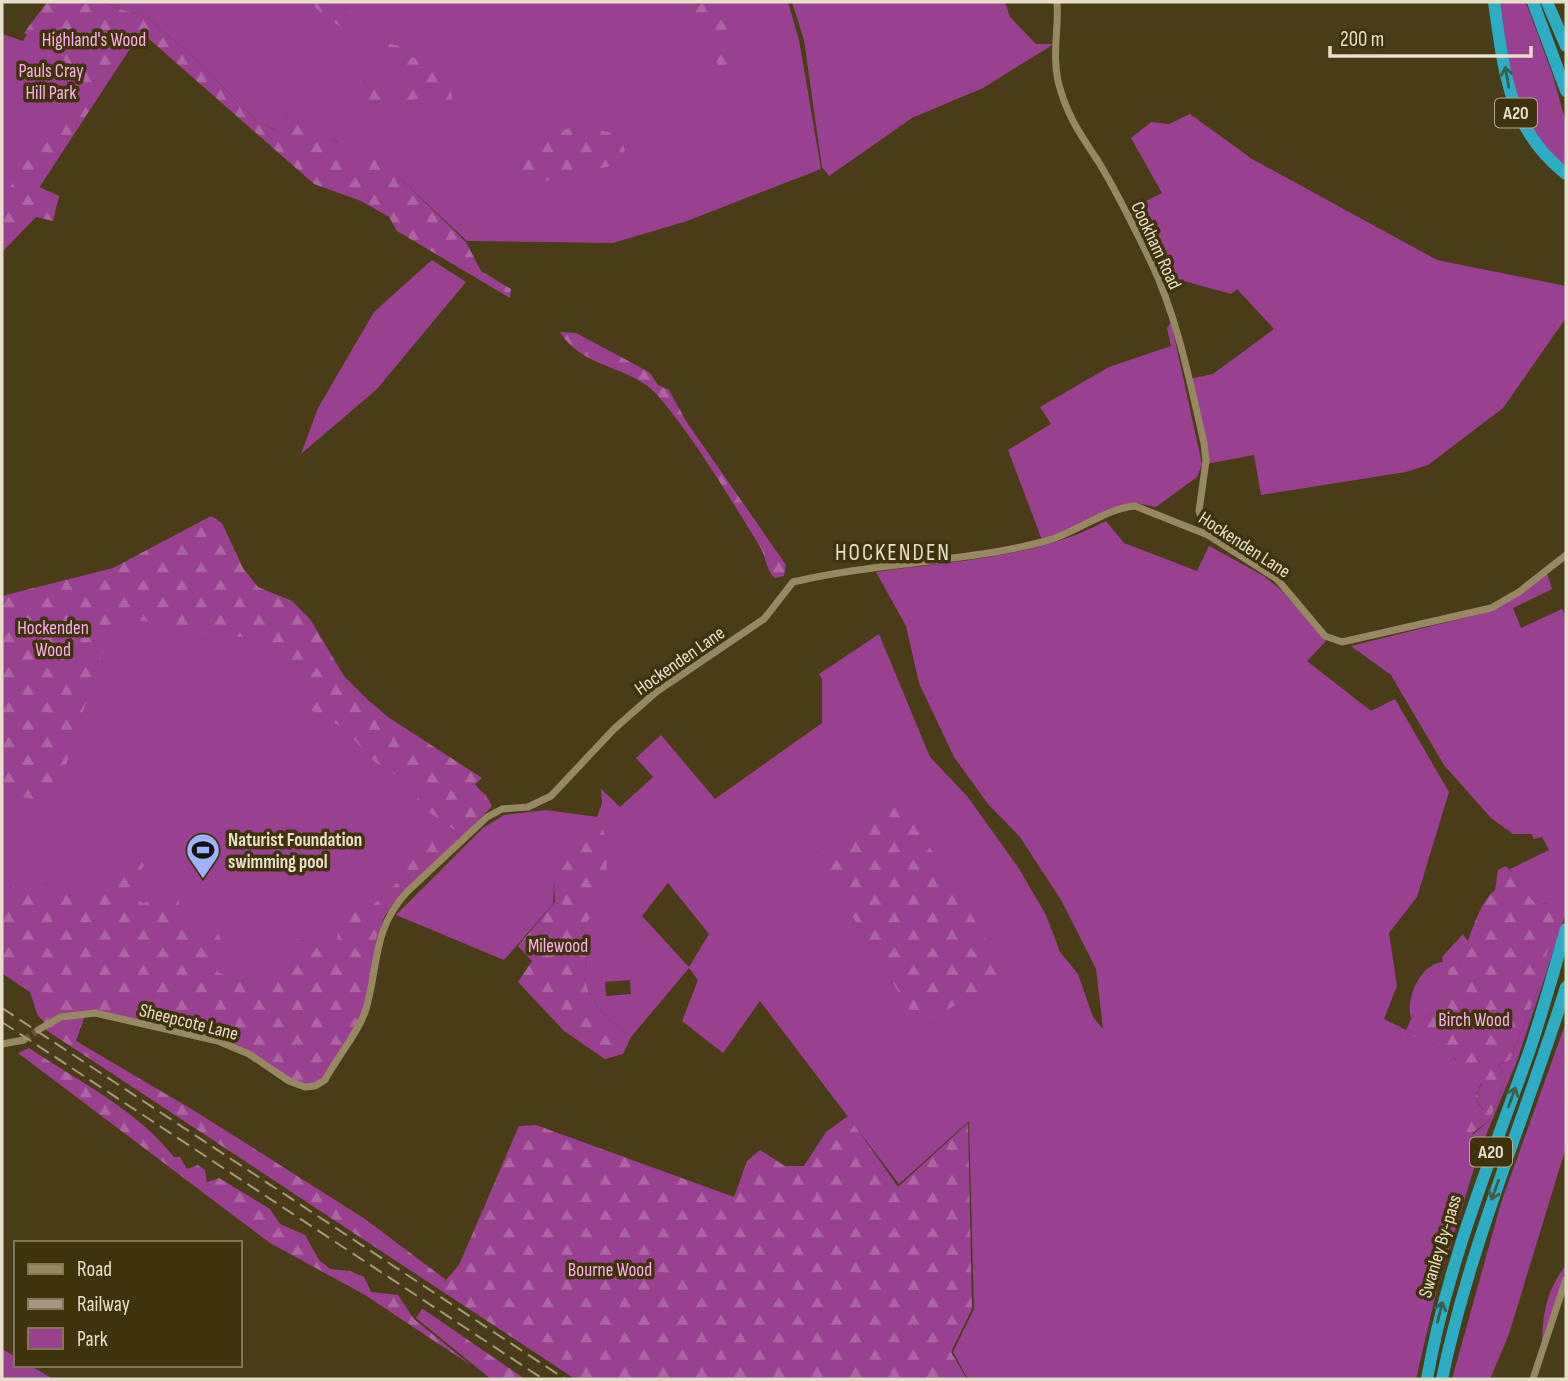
<svg xmlns="http://www.w3.org/2000/svg" width="1568" height="1381" viewBox="0 0 1568 1381" font-family="'Sofia Sans Condensed',sans-serif">
  <style>
    .green { fill: #9a4090; fill-rule: evenodd }
    .forest { fill: url(#forest-firs) }
    .lines { fill: none; stroke-linecap: round; stroke-linejoin: round }
    .street-tunnel { stroke: #615532; stroke-width: 7; stroke-dasharray: 7 3.5; stroke-linecap: butt }
    .street { stroke: #968961; stroke-width: 7 }
    .highway { stroke: #2dadc3; stroke-width: 12 }
    .rail { stroke: #a39a7d; stroke-width: 2; stroke-dasharray: 14 7; stroke-linecap: butt }
    .oneway { stroke: #395e4b }
    .labels { text-anchor: middle; stroke-width: 7; stroke-linejoin: round; paint-order: stroke }
    .shield { fill: #3f330b; stroke: #b4ab91; stroke-width: 2 }
    .shield-label { font-size: 18px; font-weight: bold; fill: #e6dfca }
    .park-label { font-size: 19px; fill: #fbb0f0; stroke: #3f330b }
    .street-label { font-size: 19px; fill: #e6dfca; stroke: #3f330b }
    .poi-label { font-size: 19px; font-weight: bold; fill: #e6dfca; stroke: #3f330b; text-anchor: start }
    .quarter-label { font-size: 23px; letter-spacing: 2px; fill: #e6dfca; stroke: #3f330b }
  </style>
  <defs>
    <pattern id="forest-firs" width="22" height="20" patternUnits="userSpaceOnUse" patternTransform="scale(1.75)"><rect width="22" height="20" fill="#9a4090"/><path d="M5 1l3.5 6h-7zM16 11l3.5 6h-7z" fill="#ad64a3"/></pattern>
  </defs>
  <rect width="100%" height="100%" fill="#493d17"/>
  <path class="green" d="M48,2L141,31L39,188L2,252V34L23,41Z
    M100,2H788L799,40L821,169L687,221L613,243L467,241L376,156L356,165L337,141C324,138 315,128 301,127L288,113L276,130L257,122L198,61L148,18Z
    M792,2H1005L1010,17L1036,44H1054L983,88L912,118L829,176L822,167L804,40Z
    M1498,2H1525L1528,8L1553,76L1566,123V167C1511,122 1510,67 1498,2Z
    M1190,114L1252,159L1437,260L1566,286V318L1503,408L1428,465L1406,472L1261,495L1254,455L1206,464L1188,379L1213,374L1274,329L1237,289L1231,294L1166,276L1128,210L1162,193L1131,138L1151,122L1169,124Z
    M432,260L466,282L377,389L301,454L318,408L374,312Z
    M1171,322L1202,464L1197,477L1156,507L1135,503L1042,540L1008,450L1051,424L1040,407L1109,367L1171,346L1167,328Z
    M1106,521L1124,543L1197,571L1209,546L1264,576L1282,591L1326,641L1307,661L1371,711L1395,699L1449,792L1417,897L1389,933L1397,986L1384,1019L1406,1030L1408,1034C1424,1036 1437,1049 1452,1053L1455,1060L1476,1067L1482,1082L1475,1097L1483,1111L1472,1135L1489,1121L1507,1077L1498,1065L1510,1060L1538,989L1547,904L1532,900L1510,869L1549,850L1542,837L1533,839L1532,834H1513L1491,818L1444,765L1391,675L1351,646L1492,611L1547,573L1552,589L1513,608L1521,628L1562,609L1566,617V913L1517,1061L1480,1149L1437,1289L1416,1379H968L953,1352L974,1309L969,1121L899,1184L760,1001L723,1053L682,1021L698,980L689,968L631,1037C610,1019 584,1002 585,971C586,953 591,943 582,927L599,905L554,883L553,904L504,960L396,915L483,828L504,815L546,810L597,817L602,803L601,789L620,807L653,777L636,758L661,735L715,799L822,723V679L819,674L879,634L930,757L967,796L1018,867L1046,915L1060,952L1078,974L1093,1017L1103,1029L1096,969L1086,949L1061,900L1020,837L988,804L954,757L919,683L906,626L876,572C952,561 1037,558 1106,521ZM668,883L709,934L689,967L642,916ZM630,980L631,994L606,996L605,982Z
    M165,597L341,681L486,795L492,806L443,858L395,901L384,917L377,938L365,1011L324,1079L250,1053L108,1014L46,1023L38,1016L30,992L2,973V603Z
    M1463,934L1469,943L1447,989L1441,993L1437,1010L1428,1017L1414,1013L1411,1018C1405,999 1421,963 1443,962L1442,957Z
    M1566,1022V1147L1509,1334L1490,1379H1452L1501,1203Z
    M1566,1265V1270L1542,1342C1543,1311 1547,1290 1566,1265Z
    M2,1349L16,1357V1365H29L53,1379H2Z"/>
  <path class="forest" d="M47,2H100L148,18L198,61L257,122L275,130L288,113L293,112L301,119L302,127L310,128L346,146L356,164L360,155H376L466,242L481,271L511,289L510,298L397,231L389,217L361,201L314,184L141,32L39,187L59,196L53,221L36,217L2,252V200L81,72L24,33Z
    M310,2H338L358,18H365L367,25L362,34C345,32 321,15 310,2Z
    M680,2H729L736,76L732,86C720,75 712,54 712,38C713,29 716,23 712,15L694,22L678,16Z
    M374,29L391,44L400,46L405,55L424,61L429,70L451,90L453,105L416,99L397,103L398,96L410,93L414,87L368,42Z
    M361,81L390,93L391,105L364,114L357,109L347,92Z
    M577,126L618,134L625,150L619,164L533,184L520,177L519,163C532,145 556,131 577,126Z
    M560,332L576,333L636,365L650,373L658,385L669,390L686,421L786,565L784,576L775,578C766,571 766,555 759,545C728,495 698,444 660,398C634,365 583,370 560,332Z
    M211,516L222,523L243,568L258,587L292,601L310,619L344,676L368,700L388,717L482,778L475,784L492,806L465,832L453,829L415,803L421,791L375,762L342,727L309,709L303,692L278,653L242,637L176,630L162,622L138,621L119,627L101,656L54,802L2,794V596L113,568Z
    M902,803L1004,968L1002,978L919,1026L816,856Z
    M599,820C611,840 608,884 599,905C596,913 587,921 582,927C591,943 586,953 585,971C584,1002 610,1019 631,1037L623,1054L605,1059L564,1031L518,982L532,961L518,946L555,902L554,883L583,833Z
    M427,833L455,842L395,901L384,917L376,938L364,1010L325,1079L314,1085L304,1086L234,1047L95,1013L46,1024L39,1016L30,992L2,973V895L28,876L48,891L91,889L136,855L144,865L129,893L143,903L179,894V909L184,928L202,938L218,932L224,950L217,972L271,991L287,965L297,939L315,943L325,960L339,956C335,935 338,925 351,908L372,906L403,877Z
    M1506,866L1518,878L1532,900L1547,904L1556,917L1538,989L1510,1060L1498,1065L1507,1077L1489,1121L1468,1136L1466,1126L1483,1110L1475,1097L1482,1083H1473L1470,1077L1476,1067L1458,1063L1451,1053L1437,1050L1433,1044L1408,1034L1406,1030L1414,1013L1422,1008L1428,1017L1437,1010V998L1450,982L1447,969L1459,964C1469,943 1477,904 1495,890L1498,870Z
    M85,1015L76,1041L198,1113L365,1219L445,1279L444,1282L459,1265L519,1126L536,1125L734,1197L747,1161L760,1150L785,1166H804L826,1132L848,1116L898,1187L968,1123L972,1309L951,1352L967,1379H575L43,1028L62,1019Z
    M29,1048C78,1081 137,1110 174,1157H180L187,1169L198,1165L205,1170L207,1182L219,1178L270,1209L280,1224L305,1235L319,1260L330,1269L350,1271L364,1277L371,1292L398,1295L414,1319L472,1366L365,1295L270,1243L18,1053Z
    M422,1309H423L525,1379H491L416,1318Z"/>
  <g class="lines">
    <path class="street-tunnel" d="M24,1040L38,1030"/>
    <path class="street" d="M1057,2C1059,28 1052,54 1058,81C1066,114 1080,134 1098,161C1117,192 1134,227 1150,260C1177,316 1190,382 1204,443L1206,461L1199,511L1207,534
      M38,1030L61,1017L95,1013L218,1041L249,1054L289,1081L305,1087L315,1086L325,1080C336,1059 360,1030 366,1009C379,964 372,930 407,892L487,817L502,809L528,807L551,796L614,729L656,692L764,619L793,582C876,562 963,563 1046,541C1076,533 1106,508 1135,506L1208,535L1277,579L1325,636L1342,642L1491,608L1519,592L1566,555
      M2,1044L24,1040
      M1533,1379L1566,1279"/>
    <path class="highway" d="M1494,2C1504,71 1508,128 1566,174
      M1533,2L1566,91
      M1547,2L1566,46
      M1427,1379C1447,1265 1490,1161 1529,1052C1543,1011 1554,970 1566,929
      M1442,1379C1470,1244 1525,1118 1566,987"/>
    <path class="rail" d="M2,1008L565,1379
      M2,1022L543,1379"/>
  </g>
  <defs><path id="oneway-shaft" d="M-6 0H5M1.5-3L5.5 0L1.5 3" fill="none" stroke-width="1.6" stroke-linecap="round" stroke-linejoin="round" transform="scale(1.75)"/></defs>
  <g class="oneway">
    <use href="#oneway-shaft" transform="translate(1507 77) rotate(-100)"/>
    <use href="#oneway-shaft" transform="translate(1512 1097) rotate(-70)"/>
    <use href="#oneway-shaft" transform="translate(1495 1190) rotate(110)"/>
    <use href="#oneway-shaft" transform="translate(1440 1312) rotate(-76)"/>
  </g>
  <defs>
    <g id="stadium-pin" transform="scale(1.75)"><path d="M0 17L-7.5 6A9.5 9.5 0 1 1 7.5 6Z" fill="#9fb3fd" stroke="#3f330b"/><path d="M0-5a6.5 5 0 1 0 0 10a6.5 5 0 1 0 0-10ZM-3.5-1.8h7v3.6h-7Z" fill="#111"/></g>
  </defs>
  <g fill-rule="evenodd">
    <use href="#stadium-pin" x="203" y="850"/>
  </g>
  <g class="labels">
    <g class="shield">
      <rect x="1495" y="98.5" width="42" height="29" rx="5"/>
      <rect x="1470" y="1137.5" width="42" height="29" rx="5"/>
    </g>
    <g class="shield-label">
      <text x="1516" y="119">A20</text>
      <text x="1491" y="1158">A20</text>
    </g>
    <g class="park-label">
      <text x="94" y="46">Highland's Wood</text>
      <text x="51" y="77">Pauls Cray<tspan x="51" dy="22">Hill Park</tspan></text>
      <text x="53" y="634">Hockenden<tspan x="53" dy="22">Wood</tspan></text>
      <text x="558" y="952">Milewood</text>
      <text x="1474" y="1026">Birch Wood</text>
      <text x="610" y="1276">Bourne Wood</text>
    </g>
    <g class="street-label">
      <text transform="translate(1157 245) rotate(65)" y="7">Cookham Road</text>
      <text transform="translate(1245 544) rotate(33)" y="7">Hockenden Lane</text>
      <text transform="translate(679 660) rotate(-35)" y="7">Hockenden Lane</text>
      <text transform="translate(189 1021) rotate(14)" y="7">Sheepcote Lane</text>
      <text transform="translate(1439 1246) rotate(-73)" y="7">Swanley By-pass</text>
    </g>
    <g class="poi-label">
      <text x="228" y="846">Naturist Foundation<tspan x="228" dy="22">swimming pool</tspan></text>
    </g>
    <g class="quarter-label">
      <text x="893" y="560">HOCKENDEN</text>
    </g>
  </g>
  <rect width="1568" height="1381" fill="none" stroke="#e6dfca" stroke-width="7"/>
  <rect x="14" y="1241" width="228" height="126" fill="#3f330b" stroke="#827857" stroke-width="2"/>
  <rect x="28" y="1264" width="35" height="10" fill="#968961" stroke="#827857" stroke-width="2"/>
  <text x="77" y="1276" font-size="21" fill="#e6dfca">Road</text>
  <rect x="28" y="1299" width="35" height="10" fill="#a39a7d" stroke="#827857" stroke-width="2"/>
  <text x="77" y="1311" font-size="21" fill="#e6dfca">Railway</text>
  <rect x="28" y="1328" width="35" height="21" fill="#9a4090" stroke="#827857" stroke-width="2"/>
  <text x="77" y="1346" font-size="21" fill="#e6dfca">Park</text>
  <path d="M1330 46v10h201v-10" fill="none" stroke="#e6dfca" stroke-width="3.5"/>
  <text x="1340" y="46" font-size="21" fill="#e6dfca" stroke="#3f330b" stroke-width="5" paint-order="stroke">200 m</text>
</svg>
